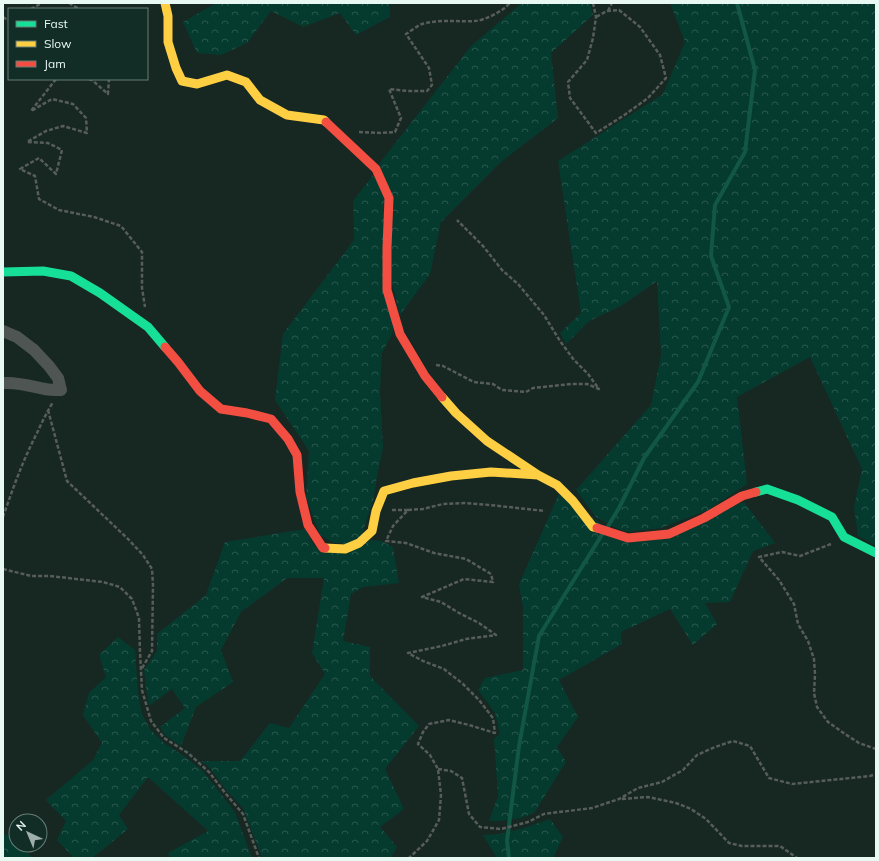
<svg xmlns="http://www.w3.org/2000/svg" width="879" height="861" viewBox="0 0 879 861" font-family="Mulish,sans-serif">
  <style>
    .forest { fill: url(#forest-crowns) }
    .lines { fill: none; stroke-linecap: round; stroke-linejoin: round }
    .stream { stroke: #125646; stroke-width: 4 }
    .path { stroke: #575d5b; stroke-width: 2.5; stroke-dasharray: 4 2; stroke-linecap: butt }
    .street { stroke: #4e5552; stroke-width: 12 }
    .fast { stroke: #16e098; stroke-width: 9 }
    .slow { stroke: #ffcf43; stroke-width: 9 }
    .jam { stroke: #f24e42; stroke-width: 9 }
  </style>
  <defs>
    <pattern id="forest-crowns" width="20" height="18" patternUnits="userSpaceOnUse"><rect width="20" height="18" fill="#053b2f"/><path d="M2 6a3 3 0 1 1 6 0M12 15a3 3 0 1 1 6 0" fill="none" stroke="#29584e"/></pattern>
  </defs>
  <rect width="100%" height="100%" fill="#172722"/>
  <path class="forest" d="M216,3H389L390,17L356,35L340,13L303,27L271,11L247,43L221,55L197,53L183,22Z
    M522,3H590L593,15L551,53L558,118L501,162L441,222L430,274L400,315L393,288L379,164L471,46Z
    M670,3H876V546L858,536L854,507L862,469L810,357L737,397L747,484L708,510L661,528L628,532L616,528L596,517L576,490L651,405L661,355L657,281L621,306L589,321L566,344L560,333L581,313L558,161L663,94L685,42Z
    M374,174L386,201L393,332L382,353L380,390L383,448L377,476L374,497L362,535L348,543H334L320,535L306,497L309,451L275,400L283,334L354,240L353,201Z
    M559,494L629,543L744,502L775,543L753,551L730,602L705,603L717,624L693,645L670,609L621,632L622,644L559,680L578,717L557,747L566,762L534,813L521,818L501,821H489L498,796L494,739L500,734L495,713L478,690L485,678L523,670V607L519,584Z
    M305,529L315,547L370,540L381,541L393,547L399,583L363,587L351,594L343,641L370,647V676L419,726L385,769L404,809L380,827L397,847L391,858H262L243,808L226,790L210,768L201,761H240L270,723L289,728L325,674L312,653L324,578H287L241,612L221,650L233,682L196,707L181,746L165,735L160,727L185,708L172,689L149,706L146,688L144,670L157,651V634L206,595L225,542Z
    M118,637L135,650L138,693L142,714L150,729L164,743L184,756L202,770L235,812L252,858H170L168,853L208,831L148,777L119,815L128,829L92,858H74L57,840L66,821L46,800L93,760L102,743L83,715L89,693L106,677L99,655Z
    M550,819L563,837L553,858H497L483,835L500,834L524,828Z
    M3,834L16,837V845H22L32,858H3Z"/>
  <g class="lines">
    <path class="stream" d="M607,528L619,508L644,458L698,382L729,307L711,256L715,205L745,152L755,70L737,3
      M509,858L507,841L519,746L539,636L603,533"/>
    <path class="path" d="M69,3L79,9
      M593,3L596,17L593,38L587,60L568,82L570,98L596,133L623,116L648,98L666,78L660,55L640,27L619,10L607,11L596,17
      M31,9L42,3
      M608,11L612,3
      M3,17L9,21
      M56,79L31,111L52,99L73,104L86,118L87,133L63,126L46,131L27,142L48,143L62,150L56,174L39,158L20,169L35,176L39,199L59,210L94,217L121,226L142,252V288L145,307
      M89,79L92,80L108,94L109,79
      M359,132L381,133L395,132L401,118L389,89L408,91H427L432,85L429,68L406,34C411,31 417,26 422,24C440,19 457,22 475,21C486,20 503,11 510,3
      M436,365L443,366L474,382L493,384L502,390L526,392L533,388L571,384H587L599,389L588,374L574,360L560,341L544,315L518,284L502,270L483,246L457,220
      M48,410L67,481L128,539L143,555L152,569L153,585L152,651L141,670
      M392,510H408L393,526L386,541L406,543L434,553L466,559L491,574L493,582L464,579L422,597L441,602L459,613L479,623L496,635L466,639L442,646L408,653L423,661L444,669L463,684L479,700L493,718L495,733L469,725L449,720L429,724L423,732L418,744L430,755L438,769L441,795L439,820L427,841L409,858
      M408,510L423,509L443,504L465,503L490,505L545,511
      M3,517C13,488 23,460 37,433C42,422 47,412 53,402
      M831,544L800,556L782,552L759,557L779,580L794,604L798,624L808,641L814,659L815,674L814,693L817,707L828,722L845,734L859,743L876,749
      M3,569L31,576H50L103,582L120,587L132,599L139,618L140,652L142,690L151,721L164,738L188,753L209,772L226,794L243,814L259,858
      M438,769L451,771L462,778L469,814L480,827L501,829L528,822L544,814L592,808L619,799L638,788L662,782L683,770L697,755L715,747L733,741L750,746L769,778L792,784L870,776L876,774
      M622,799L648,797L676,803L691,809L706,819L729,843L742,846H780L797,858"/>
    <path class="street" d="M3,331L17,337L34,350L49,366L58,378L61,390C56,390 50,390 45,389C31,386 18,382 3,383"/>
    <path class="fast" d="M3,272L43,271L71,276L100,293L148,327L165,347
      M756,492L767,489L798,500L832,517L844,537L876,553"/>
    <path class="slow" d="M165,3L168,16V42L176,68L182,81L197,84L227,75L246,82L260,100L287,115L324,120L326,122
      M442,397L456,413L487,441L538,475
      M325,548L345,549L359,543L372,531L376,511L384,491L413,483L451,476L491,472L538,475L557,485L573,501L593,527L597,528"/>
    <path class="jam" d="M326,122L376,169L389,198L387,248V290L400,334L425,376L442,397
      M165,347L178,362L200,391L221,409L247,413L271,419L288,439L297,455L300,492L308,525L323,548H325
      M597,528L628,538L669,534L704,518L742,496L756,492"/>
  </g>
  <rect width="879" height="861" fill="none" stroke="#e8f8f2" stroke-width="8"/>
  <rect x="8" y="8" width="140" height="72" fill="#112d25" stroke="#677e77"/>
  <rect x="16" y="21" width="20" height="6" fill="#16e098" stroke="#677e77"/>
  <text x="44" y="28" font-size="12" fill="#e8f8f2">Fast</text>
  <rect x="16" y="41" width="20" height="6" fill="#ffcf43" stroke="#677e77"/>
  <text x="44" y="48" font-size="12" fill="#e8f8f2">Slow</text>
  <rect x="16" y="61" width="20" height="6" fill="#f24e42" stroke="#677e77"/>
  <text x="44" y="68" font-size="12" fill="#e8f8f2">Jam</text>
  <g transform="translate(28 833) rotate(316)"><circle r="19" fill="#112d25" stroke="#677e77"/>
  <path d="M0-3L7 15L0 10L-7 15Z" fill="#9fafa9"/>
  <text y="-6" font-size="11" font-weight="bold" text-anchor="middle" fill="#e8f8f2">N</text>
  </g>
</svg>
